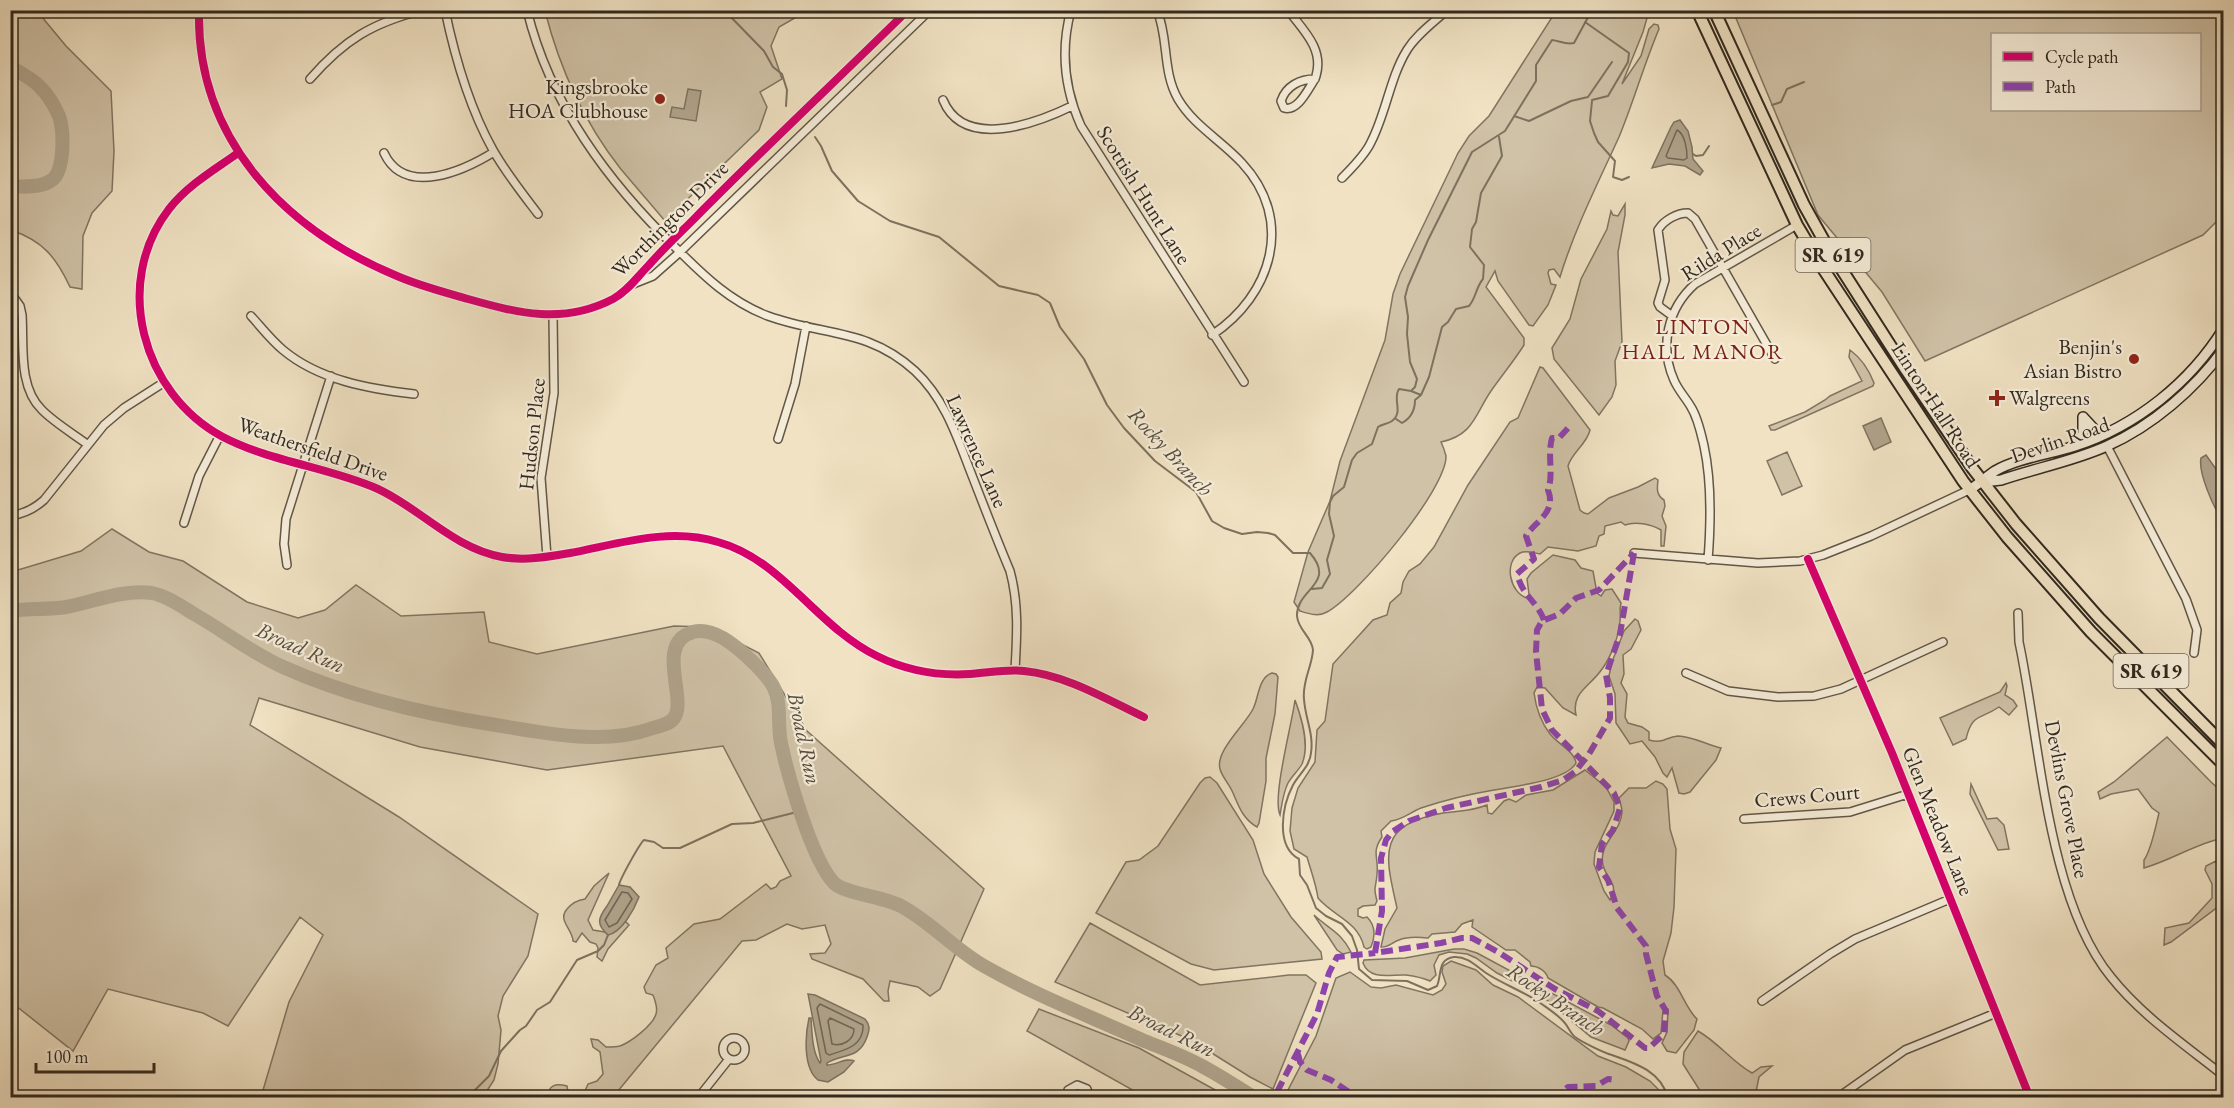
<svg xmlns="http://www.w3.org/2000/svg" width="2234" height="1108" viewBox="0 0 2234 1108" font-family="'EB Garamond',serif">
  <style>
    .green { fill: #d0c2a7; stroke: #807562; stroke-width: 1.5; fill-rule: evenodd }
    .water { fill: #afa38b; stroke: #7d725f; stroke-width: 1.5 }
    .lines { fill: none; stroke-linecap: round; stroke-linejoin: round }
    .shore { stroke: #706654; stroke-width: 1.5 }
    .stream { stroke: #7d725f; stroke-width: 2 }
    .river { stroke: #afa38b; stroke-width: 14 }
    .minor-casing { stroke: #615647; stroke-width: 10 }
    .secondary-casing { stroke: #31281e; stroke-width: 12 }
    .primary-casing { stroke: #31281e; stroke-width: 14 }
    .minor { stroke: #f5ecd8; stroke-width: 7 }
    .secondary { stroke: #f5ecd8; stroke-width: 9 }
    .primary { stroke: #f0e2c3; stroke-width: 10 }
    .quiet { stroke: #8e44ad; stroke-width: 6; stroke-dasharray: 12 6; stroke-linecap: butt }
    .cycleway-casing { stroke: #f5ecd8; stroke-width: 11 }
    .cycleway { stroke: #d6006c; stroke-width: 8 }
    .poi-dot { fill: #8f2418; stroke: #f5ecd8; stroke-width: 2 }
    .labels { text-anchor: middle; stroke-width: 4.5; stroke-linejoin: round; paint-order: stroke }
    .shield { fill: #f5ecd8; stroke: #6c6356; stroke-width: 1.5 }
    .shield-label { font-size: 20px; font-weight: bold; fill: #31281e }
    .poi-label { font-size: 21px; fill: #31281e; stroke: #f5ecd8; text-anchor: end }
    .street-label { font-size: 21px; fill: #31281e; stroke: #f5ecd8 }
    .neighbourhood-label { font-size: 22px; letter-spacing: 1.5px; fill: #7a1f14; stroke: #f5ecd8 }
    .water-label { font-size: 22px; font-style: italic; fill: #574d3f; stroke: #f5ecd8 }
  </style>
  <rect width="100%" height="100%" fill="#f0e2c3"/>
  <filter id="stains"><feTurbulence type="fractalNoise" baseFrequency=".00333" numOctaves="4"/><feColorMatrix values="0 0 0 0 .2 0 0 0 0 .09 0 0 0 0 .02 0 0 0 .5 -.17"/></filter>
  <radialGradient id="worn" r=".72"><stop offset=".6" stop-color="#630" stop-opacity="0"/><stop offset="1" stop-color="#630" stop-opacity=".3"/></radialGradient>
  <path class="green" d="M10,11H37L66,46L111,91L114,151L112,191L92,213L83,236L82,289L70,287C56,257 43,241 11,230Z
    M545,11H807L779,27L771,46L782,79L760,92L767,107L759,130L665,221C650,203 635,186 620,168C584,122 559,66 545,11Z
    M1556,11H1649L1643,32L1622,84L1641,56L1649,29L1654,24L1658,25L1659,29C1644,64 1634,101 1619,137C1598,183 1575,228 1560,277L1554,269L1549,270L1548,273L1551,284L1556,285L1548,305L1533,326L1529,325L1498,281L1495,271L1486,287L1524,338V345C1514,361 1502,375 1491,391C1475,414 1474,435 1441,442C1443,446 1445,452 1446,456C1447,489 1357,596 1327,612C1318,617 1310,614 1300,611L1294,602L1308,552L1330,501L1340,461L1385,340L1393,294L1400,274L1458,153L1469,136L1489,116Z
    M1733,11H2223V215L2203,235L1925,361L1882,292L1818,215ZM1992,34H2200V110H1992Z
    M1625,204V215L1618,252L1622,342L1615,361L1616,385L1612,397L1599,415L1554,359L1552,348L1570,319L1581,279L1607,229L1611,211L1613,215L1618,216Z
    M1850,350C1861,358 1869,370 1874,383L1873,386L1775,430H1771L1769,426L1805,412L1825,400L1830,396L1862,381L1849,357Z
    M1540,367L1543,368L1590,430C1587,444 1572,452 1568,466L1580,510L1584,513L1588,514L1609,498L1638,487L1655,478L1658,480C1657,488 1656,495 1664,500L1665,506L1662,516L1666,526L1664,546H1661V530C1651,524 1635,521 1625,525L1621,522L1605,526L1604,534L1599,536L1596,546L1578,551L1548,547L1540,554C1534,553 1526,550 1520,553C1503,562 1510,593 1527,598L1529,594L1527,579L1531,573L1553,555L1575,560L1581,568L1593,571L1597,593L1601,596L1605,590L1612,589L1621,603C1619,612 1621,613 1620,621C1619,636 1611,657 1602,669C1591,686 1571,692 1576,715L1563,708L1545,688L1537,687L1534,693C1536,708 1540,721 1550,734C1557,743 1575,752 1576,763C1566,781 1515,786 1494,790C1470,794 1445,800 1421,808C1411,812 1402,820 1391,821L1381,831L1382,837C1371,853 1379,857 1377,874C1376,889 1373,885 1377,901L1375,905L1363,906L1358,909V916L1363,918L1367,917C1375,925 1376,935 1371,947L1367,949L1364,947C1358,921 1333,916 1318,898C1316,884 1311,871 1307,857L1294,849L1290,831L1292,808L1298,788L1315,762L1317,730L1325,721L1333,664L1373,620L1387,615L1390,603L1401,593L1403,582L1409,571L1420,564L1434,547L1468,485L1510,422L1518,418Z
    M1787,452L1802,486L1782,495L1767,461Z
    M112,529L149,552L183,561L247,602L298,618L325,610L356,585L401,616L484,612L489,642L537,654L674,626L708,627L759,653L807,731L984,889L940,989L930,996L918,987L890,981L888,991L889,1001H884L863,979L812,959L810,954L825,953L831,944L825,925L802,929L787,924L756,940L742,941L613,1097H547C549,1085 555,1083 567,1086L568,1092L575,1097L585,1091L588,1084L597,1081L603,1074L600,1052L593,1047L591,1039L598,1040L606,1047C610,1047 616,1047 620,1046C631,1042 653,1025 656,1014C658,1008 655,1000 653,995L646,993L644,987L656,965L668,958L666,948L694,924L720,919L762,887L766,884L771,889L776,887L780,881L791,876L723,746L547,770L420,747L259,698L250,725L399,817L538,914L528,956L503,996L498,1016L501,1030L498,1064L494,1080L483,1097H261L289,1002L323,935L300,917L228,1026L203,1013L108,989L73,1051L11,1002L10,904L17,874L10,871L11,572L81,551Z
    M1635,619L1638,621L1641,630L1631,649L1623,655L1624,674L1621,683L1627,694L1625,717L1628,723L1642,727L1649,732V740C1664,744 1665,737 1678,736C1692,736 1707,745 1721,748L1716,760L1690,792L1684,794L1679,793L1672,768L1667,777L1663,773L1655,757L1642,741L1630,744L1616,723L1615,694L1609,676L1612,662L1624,631Z
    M1272,673L1276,674L1278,677L1275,714L1266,758V781L1259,823L1257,827C1243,819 1239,807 1233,793C1230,785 1222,777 1220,769C1215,751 1245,725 1253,709C1259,697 1258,678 1272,673Z
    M2006,683L2007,686L2005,695L2013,700L2017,706L2009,715L1999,707C1980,720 1972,713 1966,739L1953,745L1940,718L2000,692Z
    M1295,700C1302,719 1310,745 1302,764C1298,771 1292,776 1288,783C1283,793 1282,804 1280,815C1272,797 1292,724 1295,700Z
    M2167,737L2210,781L2223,793V838C2195,844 2172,860 2144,868V860C2151,851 2156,825 2159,813L2152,808L2138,789L2111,794L2100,799L2098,792L2114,782Z
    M1585,770L1606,787L1614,802V811L1595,852L1594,864L1604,891L1610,900C1620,884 1606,879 1603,865C1598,843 1621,833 1622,812C1622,807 1620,803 1619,798L1629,788H1646L1656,781L1663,784L1667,789L1670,829L1676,849L1674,907L1671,933L1663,961L1665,975C1681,985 1684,1007 1697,1019L1694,1030L1676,1053L1667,1051L1662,1043L1667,1032L1668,1009L1665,1008L1663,1010L1661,1033L1653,1039L1642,1029L1603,1008L1598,1007L1548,978C1546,971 1538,966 1531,966L1530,962L1515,950H1506L1472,927L1473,920L1462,924L1455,932L1432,934L1428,938C1419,937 1408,936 1399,940C1392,942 1390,947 1381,947L1385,929L1397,908C1385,855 1376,825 1443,813C1461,810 1469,812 1487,805L1488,813L1492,814L1504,801L1509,799L1516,802L1526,795L1553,790Z
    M1210,777L1217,783L1253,840L1264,874L1291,917L1321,952L1322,959L1214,970L1191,964L1096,913L1126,862L1139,860L1158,846L1200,783L1205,778Z
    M1971,784L1987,819L1997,818L2004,825L2009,849L1998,850L1970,794Z
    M2216,861C2223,875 2224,888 2223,903L2171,942L2164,945L2165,928L2189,923L2212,898V884L2205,870L2206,866Z
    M609,873L588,920L593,930L605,932L608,935L623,924L625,921L629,925L608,949L602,961L597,957L598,948L596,944L590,942L582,933L576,942L573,941C573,930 557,920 567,909C572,903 578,900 585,899L594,886Z
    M1314,915C1329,929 1341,932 1351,952L1343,954L1337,950Z
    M1090,923L1200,985L1289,975H1306L1316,983L1273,1089L1250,1077L1191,1040L1055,982Z
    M1454,949H1464L1477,953L1611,1025L1628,1038L1629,1041L1625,1050L1591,1037L1542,996L1497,973L1476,958L1467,954L1449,952L1439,955L1434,965L1436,975L1430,981C1423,978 1414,976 1406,975C1391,974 1370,981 1363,963L1364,960L1405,958Z
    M1451,961L1476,970L1493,985L1518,997L1598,1056L1626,1067L1650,1081L1658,1089L1659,1097L1328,1098L1287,1092L1316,1036L1336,978L1350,972L1371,987L1381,988L1396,985L1433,995L1442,990L1446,984L1442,972L1443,966Z
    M1039,1009L1139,1048L1228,1097H1145L1027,1031Z
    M1698,1031C1719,1043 1732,1062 1752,1073L1761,1067L1772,1066L1759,1077L1755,1097H1704L1683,1064L1684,1052Z"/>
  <path class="water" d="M688,89L701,91L696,121L670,117L672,107L684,109Z
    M1680,120L1688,131L1692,147L1693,159L1703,171L1700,175L1685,166L1669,164L1652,168L1671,127L1674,122Z
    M1881,418L1891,442L1874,450L1863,426Z
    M2206,455L2216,469L2219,482L2222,519C2213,507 2198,472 2201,458Z
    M619,885L630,887L639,897C634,910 622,932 608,935C596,924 598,918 607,906C611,899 615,892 619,885Z
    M808,994L815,995L865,1019C870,1025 870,1029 867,1037C859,1060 842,1053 827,1063V1065C836,1065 847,1057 854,1061L844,1072L828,1082L818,1080C803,1068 805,1036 809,1018H811C812,1032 812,1052 820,1063L821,1061Z"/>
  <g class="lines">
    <path class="shore" d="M1677,130C1685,134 1687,149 1687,158L1684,160L1668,158L1666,156Z
      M622,892L628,893L632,899L617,923L609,927L605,920Z
      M820,1004L863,1025C864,1046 845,1050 829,1055L826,1053L817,1008Z
      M830,1018L854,1029C854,1040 842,1047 832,1044L828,1021Z"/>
    <path class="stream" d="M724,10L764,51L773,67L782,74L787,90L786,106
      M1585,22L1629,53L1628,62L1608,96L1592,100
      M1592,101L1590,121L1594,133L1598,142L1615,161L1613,177L1622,180L1629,177
      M1772,105L1781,102L1787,89L1804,82
      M1514,116L1529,121L1571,101L1588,97L1612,62
      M815,137L821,146L832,171L858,201L890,221L939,237L999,286L1038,295L1050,303L1060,327L1084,359L1107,405L1124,428L1155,461L1196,492L1212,521L1224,528L1242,534L1257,532L1268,533L1275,535L1293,553H1310C1337,584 1296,589 1297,616C1298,630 1312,637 1313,650C1312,667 1302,681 1304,699C1305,718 1314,734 1311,753C1310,766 1299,774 1293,785C1282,806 1275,846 1299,859L1300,875L1307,885L1316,908L1326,916L1342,924L1352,936L1357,950L1359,969L1372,980L1407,981L1428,990L1437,986C1442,975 1437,959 1454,957C1467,956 1477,967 1486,973C1503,984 1522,991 1539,1002C1547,1008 1557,1014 1564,1022C1568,1026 1570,1033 1575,1037C1582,1042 1604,1053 1612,1055C1635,1063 1661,1071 1668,1098
      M1693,154L1696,156L1703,155L1709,146
      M1411,391L1421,395L1429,377L1442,327L1448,322L1456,309L1469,306C1476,298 1476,287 1483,279L1484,265L1470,247L1472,229L1476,222L1481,193L1502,156L1499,137
      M1396,419L1402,423C1411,418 1415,409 1415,400L1421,395
      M1312,589L1322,588L1330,574L1327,560L1334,536L1329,514L1330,502L1333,496L1344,487L1352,460L1357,453L1372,444L1378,427C1382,424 1388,424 1392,421C1404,412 1392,399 1399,389L1411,391L1415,387L1417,379L1410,362L1407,334L1408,317L1405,297L1408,286L1428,240L1472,152L1505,131L1536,81V65L1552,40C1560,41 1566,45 1574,43L1592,10
      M619,885C620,879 640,843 644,840L654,842L663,848H680L732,824L753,823L801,811
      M467,1098L489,1076L501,1051L520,1030L526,1026L537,1010L550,1002L577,960L598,951L604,945L608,935"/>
    <path class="river" d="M10,67C21,73 33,79 41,88C48,95 55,107 59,116C64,130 65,170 52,180C41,188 23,187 10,186
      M10,611C29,608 48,610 66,607C93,602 123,589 152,593C167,596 181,606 194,614C224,631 252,653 283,667C350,697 424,714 496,725C546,733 604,746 653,728C660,726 670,724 674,718C688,699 654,643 693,632C704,629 714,633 723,638C738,647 766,672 774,688C782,704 777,725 781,743C788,776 812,860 834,883C845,894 882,896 901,906C931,922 954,949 984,966C1035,995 1089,1016 1142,1040C1162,1048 1182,1055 1200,1065C1219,1075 1237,1087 1255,1098"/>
    <g class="minor-casing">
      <path id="minor" d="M199,10C196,139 284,229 397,276C420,286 444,292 468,299C518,313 563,325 613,299C628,291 637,277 649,265C663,249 679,234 694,219C764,148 837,80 908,10
        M445,10C455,58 469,107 493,150C506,173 522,193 538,214
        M527,10C550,105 609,183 677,249C705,277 731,302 768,316C823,336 868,328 915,371C946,400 958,440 973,478C985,509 997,540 1010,571C1019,604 1017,636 1015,670
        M1071,10C1060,51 1064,88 1081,126L1244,382
        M1157,10C1169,39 1162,71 1178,99C1194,126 1221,140 1242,163C1295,220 1272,295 1212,335
        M1288,10C1304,31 1324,49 1316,76L1315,79C1308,89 1298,112 1284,108L1281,101C1286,86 1300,79 1315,79
        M310,79C344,40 372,23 423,10
        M943,100C964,151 1037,123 1072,106
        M238,153C214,170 188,185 169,209C112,283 142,394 223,437C271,462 328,467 378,489C421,509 453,548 502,557C525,561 547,557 570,553C618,544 669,527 718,542C783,560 817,627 877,656C905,670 938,676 970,674C988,673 1005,669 1024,671C1066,675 1106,699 1144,717
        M384,153C405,198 465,170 494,152
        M1342,178C1352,168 1362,158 1369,146C1386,116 1389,79 1407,50C1417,34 1433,23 1447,10
        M633,284L653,276L680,252L930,10
        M10,292L20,306L22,315C24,345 18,387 42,410C55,423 72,433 87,444
        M1671,315L1660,307L1658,303L1665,280L1658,230C1664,220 1677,213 1688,213L1695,219L1775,359
        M251,316C261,327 271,340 283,350C319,380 369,389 414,394
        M778,439L795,384L806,326
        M2107,446L2186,599L2197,630L2194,653
        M10,516C24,514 34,509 44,500L104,425L124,408L163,383
        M184,523L199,476L220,435
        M1634,553L1758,563L1800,561L1823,555L1871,536L1969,490
        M547,557L541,478L554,393L553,315
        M1808,559L1892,753L2030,1098
        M1708,560C1711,522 1712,483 1704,446C1701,433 1698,418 1691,407C1686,398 1678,390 1674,380C1659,346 1668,308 1695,284L1797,225
        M287,565L284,544L286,519L331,376
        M2018,613L2019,642C2040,740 2047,899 2111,977C2142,1016 2185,1045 2224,1076
        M1686,673L1728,691L1778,697L1814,696L1841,689L1943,642
        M1744,819L1850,812L1908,794
        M1762,1001L1830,954L1855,939L1950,899
        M723 1049a11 11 0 1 1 22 0a11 11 0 1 1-22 0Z
        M698,1098L729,1059
        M1067,1098L1068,1090L1077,1085L1087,1089L1089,1098
        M1837,1098L1905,1050L1996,1013"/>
    </g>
    <g class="secondary-casing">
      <path id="secondary" d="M2083,417L2096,431L2108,432
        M2076,445L2083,434V417
        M1983,482L2001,480C2036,468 2074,461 2107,446C2152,426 2195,389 2224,349
        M1969,490C1979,484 1986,477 1995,471C2017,458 2051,454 2075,446C2136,426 2190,383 2224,328"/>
    </g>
    <g class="primary-casing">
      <path id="primary" d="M1697,10L1797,225L1822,267L1963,481L2007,537L2091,632L2224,765
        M1714,10L1804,205L1828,248L1906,370L1973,469L2016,524L2099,618L2224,745"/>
    </g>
    <use href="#minor" class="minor"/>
    <use href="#secondary" class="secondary"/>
    <use href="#primary" class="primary"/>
    <path class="quiet" d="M1634,553L1620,634L1606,675L1610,698V718L1589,754L1575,772L1563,780L1541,787L1446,808L1409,821L1392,832L1386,840L1381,858L1382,911L1375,953L1441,943L1462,938H1472L1498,952L1555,989L1598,1011L1645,1048H1649L1664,1034L1666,1011L1657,996L1646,954V946L1617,908L1608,880L1599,867L1602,844L1613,830L1620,808L1614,793L1552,730L1542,709L1536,652L1537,630L1542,621L1560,614L1576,598L1599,590L1634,553
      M1544,620C1537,601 1523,597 1517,574L1534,559L1526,536C1535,521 1557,513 1548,490C1554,474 1547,456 1552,438H1559L1569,427
      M1298,1054L1300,1062L1307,1070L1331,1080L1358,1098
      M1277,1092L1317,1014L1329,973L1337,957L1375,953
      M1529,1098H1543
      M1551,1098L1560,1094L1568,1087L1596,1086L1608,1079L1615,1080"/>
    <g class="cycleway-casing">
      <path id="cycleway" d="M199,10C196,139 284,229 397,276C420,286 444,292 468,299C518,313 563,325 613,299C628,291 637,277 649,265C663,249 679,234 694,219C764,148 837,80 908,10
        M238,153C214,170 188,185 169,209C112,283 142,394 223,437C271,462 328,467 378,489C421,509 453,548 502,557C525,561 547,557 570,553C618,544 669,527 718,542C783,560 817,627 877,656C905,670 938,676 970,674C988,673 1005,669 1024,671C1066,675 1106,699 1144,717
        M1808,559L1892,753L2030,1098"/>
    </g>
    <use href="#cycleway" class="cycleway"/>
  </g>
  <g class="poi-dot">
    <circle cx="660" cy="99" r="6"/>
    <circle cx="2134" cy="359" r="6"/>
    <path d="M1994 389h6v6h6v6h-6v6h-6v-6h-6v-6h6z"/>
  </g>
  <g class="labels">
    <g class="shield">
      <rect x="1795.5" y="238" width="75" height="34" rx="4.5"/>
      <rect x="2113.5" y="654" width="75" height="34" rx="4.5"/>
    </g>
    <g class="shield-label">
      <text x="1833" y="262">SR 619</text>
      <text x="2151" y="678">SR 619</text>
    </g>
    <g class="poi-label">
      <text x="648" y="94">Kingsbrooke<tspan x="648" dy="24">HOA Clubhouse</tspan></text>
      <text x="2122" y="354">Benjin's<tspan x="2122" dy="24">Asian Bistro</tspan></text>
      <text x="2009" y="405" text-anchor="start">Walgreens</text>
    </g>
    <g class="street-label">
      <text transform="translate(1144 195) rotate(58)" y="7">Scottish Hunt Lane</text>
      <text transform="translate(670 219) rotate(-45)" y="7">Worthington Drive</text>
      <text transform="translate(1721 252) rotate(-32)" y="7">Rilda Place</text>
      <text transform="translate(1936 405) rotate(57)" y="7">Linton Hall Road</text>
      <text transform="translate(532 434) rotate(-84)" y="7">Hudson Place</text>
      <text transform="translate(2060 440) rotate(-19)" y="7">Devlin Road</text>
      <text transform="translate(313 449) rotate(19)" y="7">Weathersfield Drive</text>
      <text transform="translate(977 451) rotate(66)" y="7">Lawrence Lane</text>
      <text transform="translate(1807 796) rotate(-5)" y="7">Crews Court</text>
      <text transform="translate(2067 799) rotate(79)" y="7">Devlins Grove Place</text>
      <text transform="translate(1938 821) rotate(68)" y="7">Glen Meadow Lane</text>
    </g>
    <g class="neighbourhood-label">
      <text x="1703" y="334">LINTON<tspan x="1703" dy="25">HALL MANOR</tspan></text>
    </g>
    <g class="water-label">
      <text transform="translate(1171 451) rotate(47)" y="8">Rocky Branch</text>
      <text transform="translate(301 647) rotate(24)" y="8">Broad Run</text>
      <text transform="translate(805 738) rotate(78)" y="8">Broad Run</text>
      <text transform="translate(1556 999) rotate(34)" y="8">Rocky Branch</text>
      <text transform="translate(1172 1030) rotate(26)" y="8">Broad Run</text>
    </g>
  </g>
  <rect width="2234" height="1108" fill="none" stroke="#f0e2c3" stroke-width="36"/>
  <rect x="12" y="12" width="2210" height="1084" fill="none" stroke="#31281e" stroke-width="3"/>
  <rect x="18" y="18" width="2198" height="1072" fill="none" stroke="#31281e" stroke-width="1.5"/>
  <rect x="1991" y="33" width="210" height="78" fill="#f5ecd8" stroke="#a79e8e" stroke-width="1.5"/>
  <rect x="2003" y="52" width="30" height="9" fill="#d6006c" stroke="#a79e8e" stroke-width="1.5"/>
  <text x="2045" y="63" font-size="18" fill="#31281e">Cycle path</text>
  <rect x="2003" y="82" width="30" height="9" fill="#8e44ad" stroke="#a79e8e" stroke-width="1.5"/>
  <text x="2045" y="93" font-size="18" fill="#31281e">Path</text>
  <path d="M36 1063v9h118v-9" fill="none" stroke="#31281e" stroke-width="3"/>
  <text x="45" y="1063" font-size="18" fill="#31281e" stroke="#f5ecd8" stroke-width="4.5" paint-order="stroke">100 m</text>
  <rect width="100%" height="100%" filter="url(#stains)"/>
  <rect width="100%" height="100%" fill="url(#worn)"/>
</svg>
